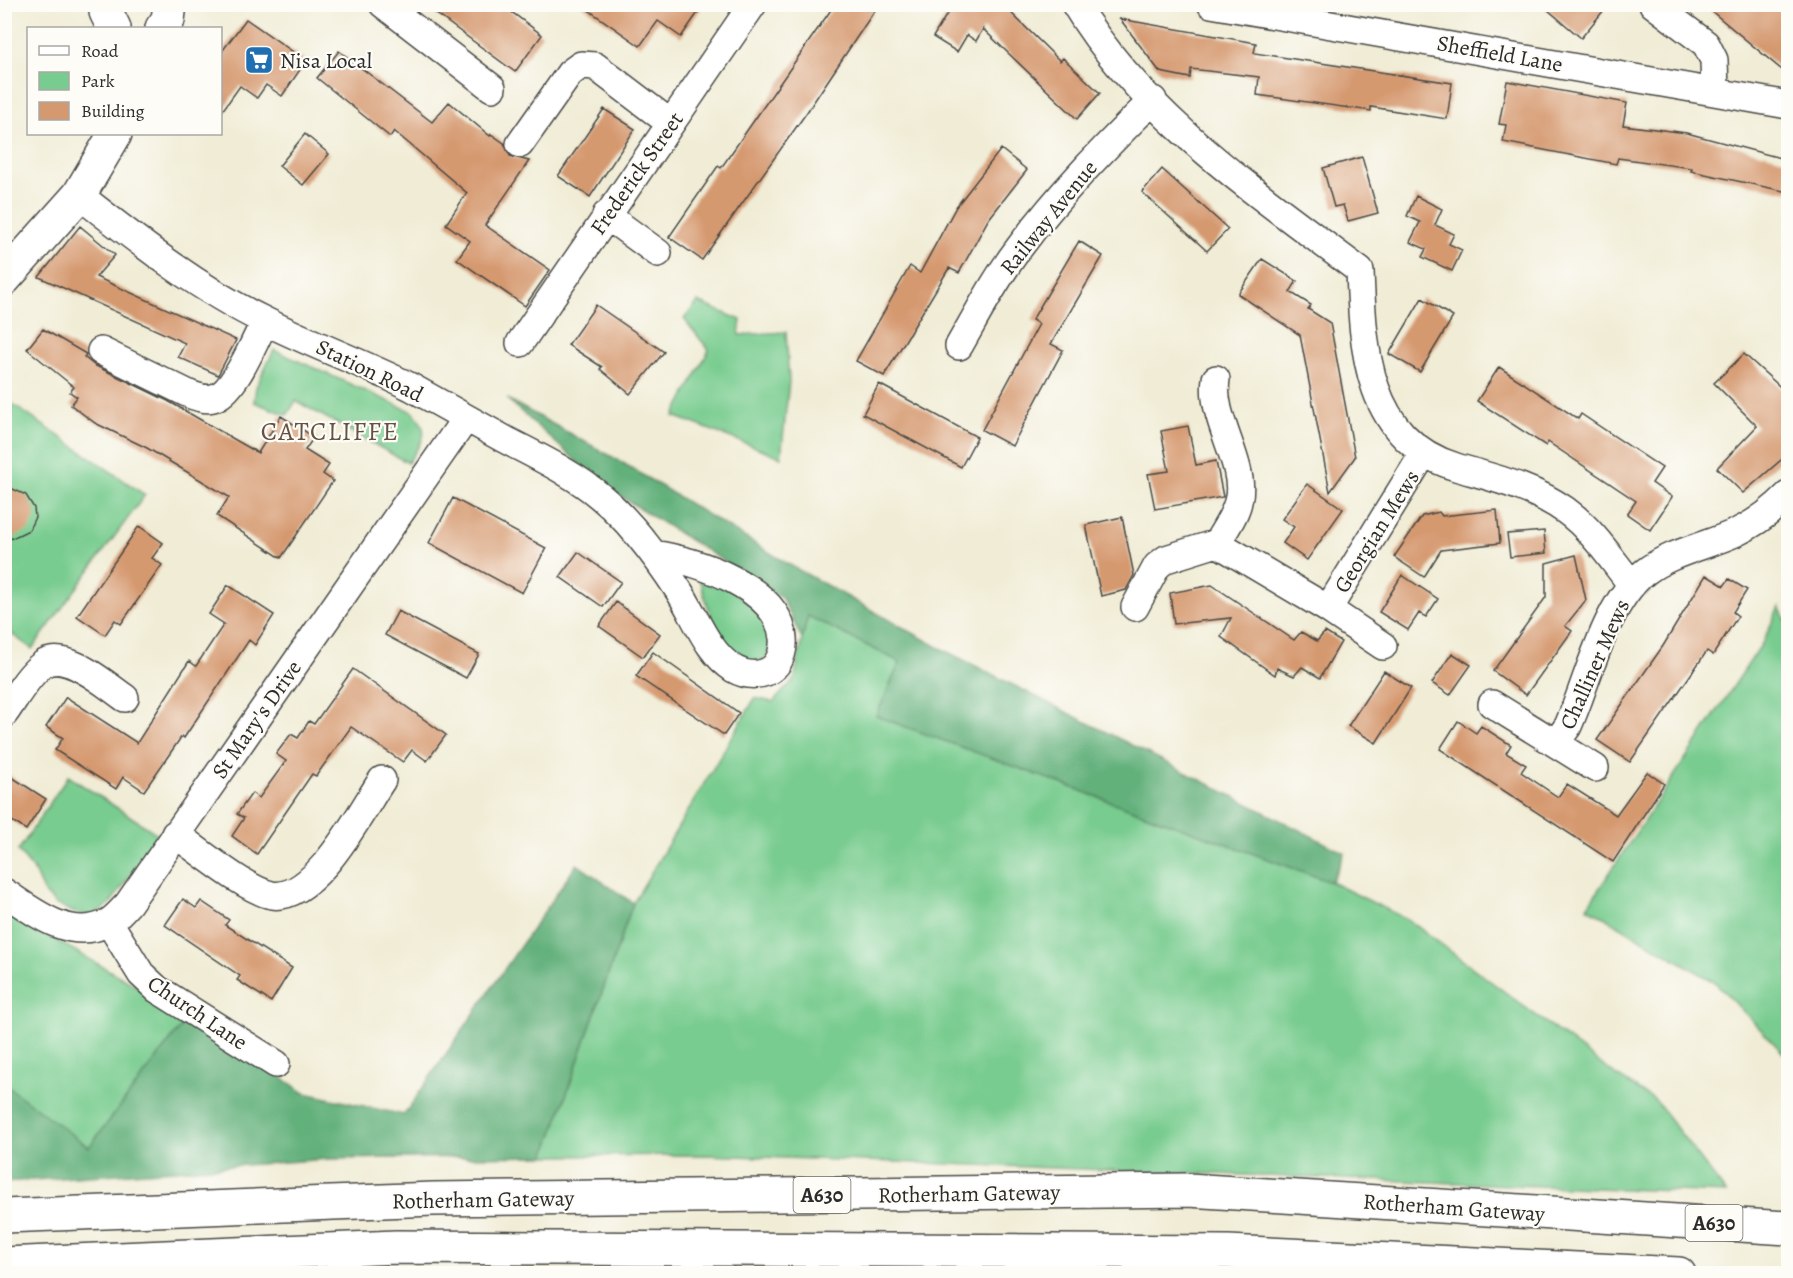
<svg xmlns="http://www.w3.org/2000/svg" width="1793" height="1278" viewBox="0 0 1793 1278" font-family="Alegreya,serif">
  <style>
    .green { fill: #78cc8f; stroke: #527c5d; stroke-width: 1.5 }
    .forest { fill: #62b07a; stroke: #466e52; stroke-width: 1.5 }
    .building { fill: #d5996f }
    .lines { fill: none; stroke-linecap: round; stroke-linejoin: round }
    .street-casing { stroke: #494844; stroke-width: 30 }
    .secondary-casing { stroke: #494844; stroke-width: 36 }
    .highway-casing { stroke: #494844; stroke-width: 36 }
    .street { stroke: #fff; stroke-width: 27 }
    .secondary { stroke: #fff; stroke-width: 33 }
    .highway { stroke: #fff; stroke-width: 33 }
    .labels { text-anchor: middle; stroke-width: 4.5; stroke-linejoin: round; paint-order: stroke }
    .shield { fill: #fdfcf7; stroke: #6a6a68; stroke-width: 1.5 }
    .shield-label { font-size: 21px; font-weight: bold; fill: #2b2b2b }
    .street-label { font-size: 22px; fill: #2b2b2b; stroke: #fdfcf7 }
    .poi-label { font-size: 22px; fill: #2b2b2b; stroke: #fdfcf7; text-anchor: start }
    .quarter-label { font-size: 26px; letter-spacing: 1.5px; fill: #665243; stroke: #fdfcf7 }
  </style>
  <rect width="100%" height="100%" fill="#fdfcf7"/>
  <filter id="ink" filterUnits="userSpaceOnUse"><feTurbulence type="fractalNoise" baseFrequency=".0167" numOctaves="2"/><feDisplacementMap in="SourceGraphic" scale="12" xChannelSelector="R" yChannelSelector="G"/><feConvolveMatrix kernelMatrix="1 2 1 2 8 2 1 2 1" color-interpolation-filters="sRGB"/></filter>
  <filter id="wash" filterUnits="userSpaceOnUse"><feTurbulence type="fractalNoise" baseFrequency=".008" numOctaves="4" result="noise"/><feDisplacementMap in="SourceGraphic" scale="24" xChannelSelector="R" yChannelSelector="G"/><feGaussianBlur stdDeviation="1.35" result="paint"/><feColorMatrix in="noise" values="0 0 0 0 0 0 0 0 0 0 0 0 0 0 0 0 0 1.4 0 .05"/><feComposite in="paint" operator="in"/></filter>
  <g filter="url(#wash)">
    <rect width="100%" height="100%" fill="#f0ecd5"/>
    <path class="green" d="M698,302L741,320L739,335L786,332L789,381L781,457L674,416L709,350L684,319Z
      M274,350L413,412C433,434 421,441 408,463L296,401L287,415L254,402L256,387Z
      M5,399L145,495L32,649L5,629Z
      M698,575L727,585L772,624L775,646L765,659L753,664C716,647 709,611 698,575Z
      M1779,607L1788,624V1058L1716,983L1587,907L1763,642Z
      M807,615L900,662L877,716L1331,882L1410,921L1617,1076L1656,1101L1726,1193L705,1155L545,1156L633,903L755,698L773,702L794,680Z
      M68,776L159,835L110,904L94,915L75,913L55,904L43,891L33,869L18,851Z
      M5,911L189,1016L89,1148L5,1085Z
      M1058,1267L1159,1273L793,1274Z"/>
    <path class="forest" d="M507,399L618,460L788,564L940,648L1345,853L1331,882L876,716L900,662L808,616L802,639L781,597L604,486Z
      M577,864L633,903L545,1156L328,1159L5,1182V1085L89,1147L189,1016L305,1093L404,1115Z"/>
    <g id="blocks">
      <path class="building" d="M423,4H501L542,35L515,72Z
        M580,4H704L681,37L658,21L640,46Z
        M835,4H879L807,112L702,260L669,237L718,166L721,168Z
        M953,4H1002L1060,61L1063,58L1100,93L1077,119L983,29L976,41L967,35L957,52L933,37Z
        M1541,4H1609L1581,38Z
        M1703,4H1788V75Z
        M246,19L306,61L282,96L266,85L257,98L240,86L220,114V54Z
        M1120,19L1256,43L1254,53L1452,83L1447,119L1371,107V111L1257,95L1259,77L1191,69L1190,78L1160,72Z
        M339,51L432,122L449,102L490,136L491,134L504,143L510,156L529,161L485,225L550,270L525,306L457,259L470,241L446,224L467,193L394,131L390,137L317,78Z
        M1507,81L1627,103L1623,125L1687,133L1788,160V192L1691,171L1692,168L1618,158L1616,164L1503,142L1506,125L1499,124Z
        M604,109L635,129L590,197L558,176Z
        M305,134L329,154L303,185L279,166Z
        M1001,149L1027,170L988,220L959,273L949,268L884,376L856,361L910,266L920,273L956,207Z
        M1362,157L1378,213L1348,221L1343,205L1334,207L1323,168Z
        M1162,169L1228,229L1207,251L1142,192Z
        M1416,196L1442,209L1435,225L1454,234L1449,244L1462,250L1452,271L1422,257L1426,249L1410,242L1420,222L1407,216Z
        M80,226L115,255L96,277L236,340L218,375L178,357L185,343L39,277Z
        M1079,241L1103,256L1051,344L1063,350L1012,446L982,430L1039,324L1032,320Z
        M1262,259L1297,281L1290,292L1311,305L1308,309L1330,323L1355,457L1330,492L1300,335L1238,294Z
        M1422,298L1453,317L1420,372L1389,354Z
        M596,305L664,352L630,394L600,369L602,367L568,345Z
        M43,329L86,354L84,357L94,365L168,401L258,453L281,416L314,437L305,450L329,465L323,474L333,481L281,558L217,516L229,497L147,448L95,423L71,405L77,397L70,392L74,387L27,349Z
        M1744,354L1788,394V454L1743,493L1717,468L1757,426L1714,383Z
        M1499,367L1578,419L1581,414L1662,468L1652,483L1672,497L1650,530L1627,514L1636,501L1548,442L1546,446L1477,401Z
        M879,384L977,437L961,467L863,414Z
        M1188,426L1196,465L1216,461L1223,497L1155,509L1148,474L1169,471L1161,431Z
        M1307,484L1343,509L1307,560L1283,543L1294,527L1282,519Z
        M4,485L26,495L34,508L35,517L29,530L4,542Z
        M453,498L546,548L522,593L429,543Z
        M1497,510L1500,543L1441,550L1424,577L1394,557L1422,516L1439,512L1442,516Z
        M1122,517L1134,575L1126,590L1101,596L1086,525Z
        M139,526L163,543L152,558L162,565L121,624L115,620L105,635L77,616Z
        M1544,531L1546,553L1510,557L1507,534Z
        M578,552L621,582L603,607L560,577Z
        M1576,555L1586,600L1565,626L1572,631L1526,695L1493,671L1546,597V563Z
        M1402,575L1438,599L1426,617L1419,613L1408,630L1379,612Z
        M1706,575L1724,586L1729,579L1747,590L1733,612L1738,616L1713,655L1707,651L1630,762L1597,740L1663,646Z
        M228,585L274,615L255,645L249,640L184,738L182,736L144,791L123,777L116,789L55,750L63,738L46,727L66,697L137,743L189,661L196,666L224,624L209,614Z
        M1212,585L1294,640L1301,632L1317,641L1325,632L1341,642L1320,678L1302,667L1294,676L1277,668L1275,675L1221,637L1231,618L1174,624L1170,593Z
        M616,602L660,634L643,657L599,626Z
        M398,611L479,654L466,678L385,635Z
        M653,652L739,713L724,735L636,676Z
        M1452,653L1471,665L1450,695L1432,683Z
        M353,669L446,735L427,761L412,750L403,762L351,727L316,776L312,774L257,854L232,836L244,818L237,814L252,793L259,798L286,761L276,754L291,734L298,738L309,721L314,724Z
        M1384,671L1411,688L1376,743L1348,726Z
        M1458,721L1476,733L1481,726L1511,745L1506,753L1526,765L1521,772L1558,797L1567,784L1616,815L1647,772L1664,784L1613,862L1440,749Z
        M4,772L46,799L26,830L4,816Z
        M183,899L196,908L201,901L229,920L225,925L292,968L271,1002L237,980L240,976L165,925Z"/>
    </g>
  </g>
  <g filter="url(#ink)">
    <use href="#blocks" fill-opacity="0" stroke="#494844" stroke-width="1.5"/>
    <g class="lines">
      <g class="street-casing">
        <path id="street" d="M383,4L492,88
          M1075,4C1143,117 1257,193 1360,271C1363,349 1366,439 1456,467C1493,478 1533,487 1565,510C1593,530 1611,559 1632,585
          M1211,4L1788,105
          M1653,4L1706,44L1714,60L1715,91
          M520,144L570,73L581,65L595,66L670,123
          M79,195C138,241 197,288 265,321C313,345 363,363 411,387C442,404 473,422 504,439C536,456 573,473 601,497C632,523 657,557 679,591C696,617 707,652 734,669C746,676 763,677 774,667C781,660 784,648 783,638C779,587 695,560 653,554
          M606,215L658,253
          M520,343L753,4
          M959,346C978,313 996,278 1019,248C1059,194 1105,147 1153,100
          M101,351L189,394C197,397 204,400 213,398C234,394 255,340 265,321
          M1217,543L1328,609L1383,646
          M1135,607L1157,566L1166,559L1217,543C1225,529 1237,513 1239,497C1245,462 1210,417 1216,379
          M1328,609L1424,453
          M1492,704L1595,768
          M4,714C15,699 27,676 42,665C65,648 106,685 125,698
          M1556,743L1568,726C1589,679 1604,605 1645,572C1671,552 1707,546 1737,532C1756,523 1773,510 1788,495
          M175,834C197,849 247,891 272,895C315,902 361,811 382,780
          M4,892C34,912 70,942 107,923C115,919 122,910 128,904L466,418
          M109,922L141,974L157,989L276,1064"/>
      </g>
      <g class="secondary-casing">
        <path id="secondary" d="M106,4V12L114,28
          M162,28L168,20L170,4
          M4,279L79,195L115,134"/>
      </g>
      <g class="highway-casing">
        <path id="highway" d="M4,1216L433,1199L1188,1190L1788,1228
          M4,1264L396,1247L1228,1252L1679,1274"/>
      </g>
      <use href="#street" class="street"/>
      <use href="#secondary" class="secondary"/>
      <use href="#highway" class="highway"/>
    </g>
  </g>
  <defs>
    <g id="supermarket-square" transform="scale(1.5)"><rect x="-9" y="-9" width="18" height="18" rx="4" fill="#1f6fb2" stroke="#fdfcf7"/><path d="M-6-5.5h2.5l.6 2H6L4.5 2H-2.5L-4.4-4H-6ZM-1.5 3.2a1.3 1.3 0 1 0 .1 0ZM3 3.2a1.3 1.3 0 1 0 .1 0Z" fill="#fff"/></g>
  </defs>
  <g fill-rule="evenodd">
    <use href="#supermarket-square" x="259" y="60"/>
  </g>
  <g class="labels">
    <g class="shield">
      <rect x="793.5" y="1177" width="57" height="36" rx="4.5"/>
      <rect x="1685.5" y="1205" width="57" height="36" rx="4.5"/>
    </g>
    <g class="shield-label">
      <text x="822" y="1202">A630</text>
      <text x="1714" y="1230">A630</text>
    </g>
    <g class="street-label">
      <text transform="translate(1500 53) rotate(10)" y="8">Sheffield Lane</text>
      <text transform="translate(636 173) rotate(-55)" y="8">Frederick Street</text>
      <text transform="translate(1048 217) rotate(-51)" y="8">Railway Avenue</text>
      <text transform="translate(370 370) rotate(26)" y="8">Station Road</text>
      <text transform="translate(1376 531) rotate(-58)" y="8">Georgian Mews</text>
      <text transform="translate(1594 664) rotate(-66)" y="8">Challiner Mews</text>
      <text transform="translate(256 719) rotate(-55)" y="8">St Mary's Drive</text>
      <text transform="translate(198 1012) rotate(34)" y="8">Church Lane</text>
      <text transform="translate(969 1193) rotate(-1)" y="8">Rotherham Gateway</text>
      <text transform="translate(483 1199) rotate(-1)" y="8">Rotherham Gateway</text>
      <text transform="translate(1454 1207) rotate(4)" y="8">Rotherham Gateway</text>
    </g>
    <g class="poi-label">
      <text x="280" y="68">Nisa Local</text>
    </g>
    <g class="quarter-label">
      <text x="330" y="440">CATCLIFFE</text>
    </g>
  </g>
  <rect width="1793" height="1278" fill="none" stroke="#fdfcf7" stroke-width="24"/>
  <rect x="27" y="27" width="195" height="108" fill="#fdfcf7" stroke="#a9a8a5" stroke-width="1.5"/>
  <rect x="39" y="46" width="30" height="9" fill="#ffffff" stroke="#a9a8a5" stroke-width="1.5"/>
  <text x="81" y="57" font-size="18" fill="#2b2b2b">Road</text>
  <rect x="39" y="72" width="30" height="18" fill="#78cc8f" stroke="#a9a8a5" stroke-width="1.5"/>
  <text x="81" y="87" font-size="18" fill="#2b2b2b">Park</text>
  <rect x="39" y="102" width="30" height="18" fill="#d5996f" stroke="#a9a8a5" stroke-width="1.5"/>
  <text x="81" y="117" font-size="18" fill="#2b2b2b">Building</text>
</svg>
